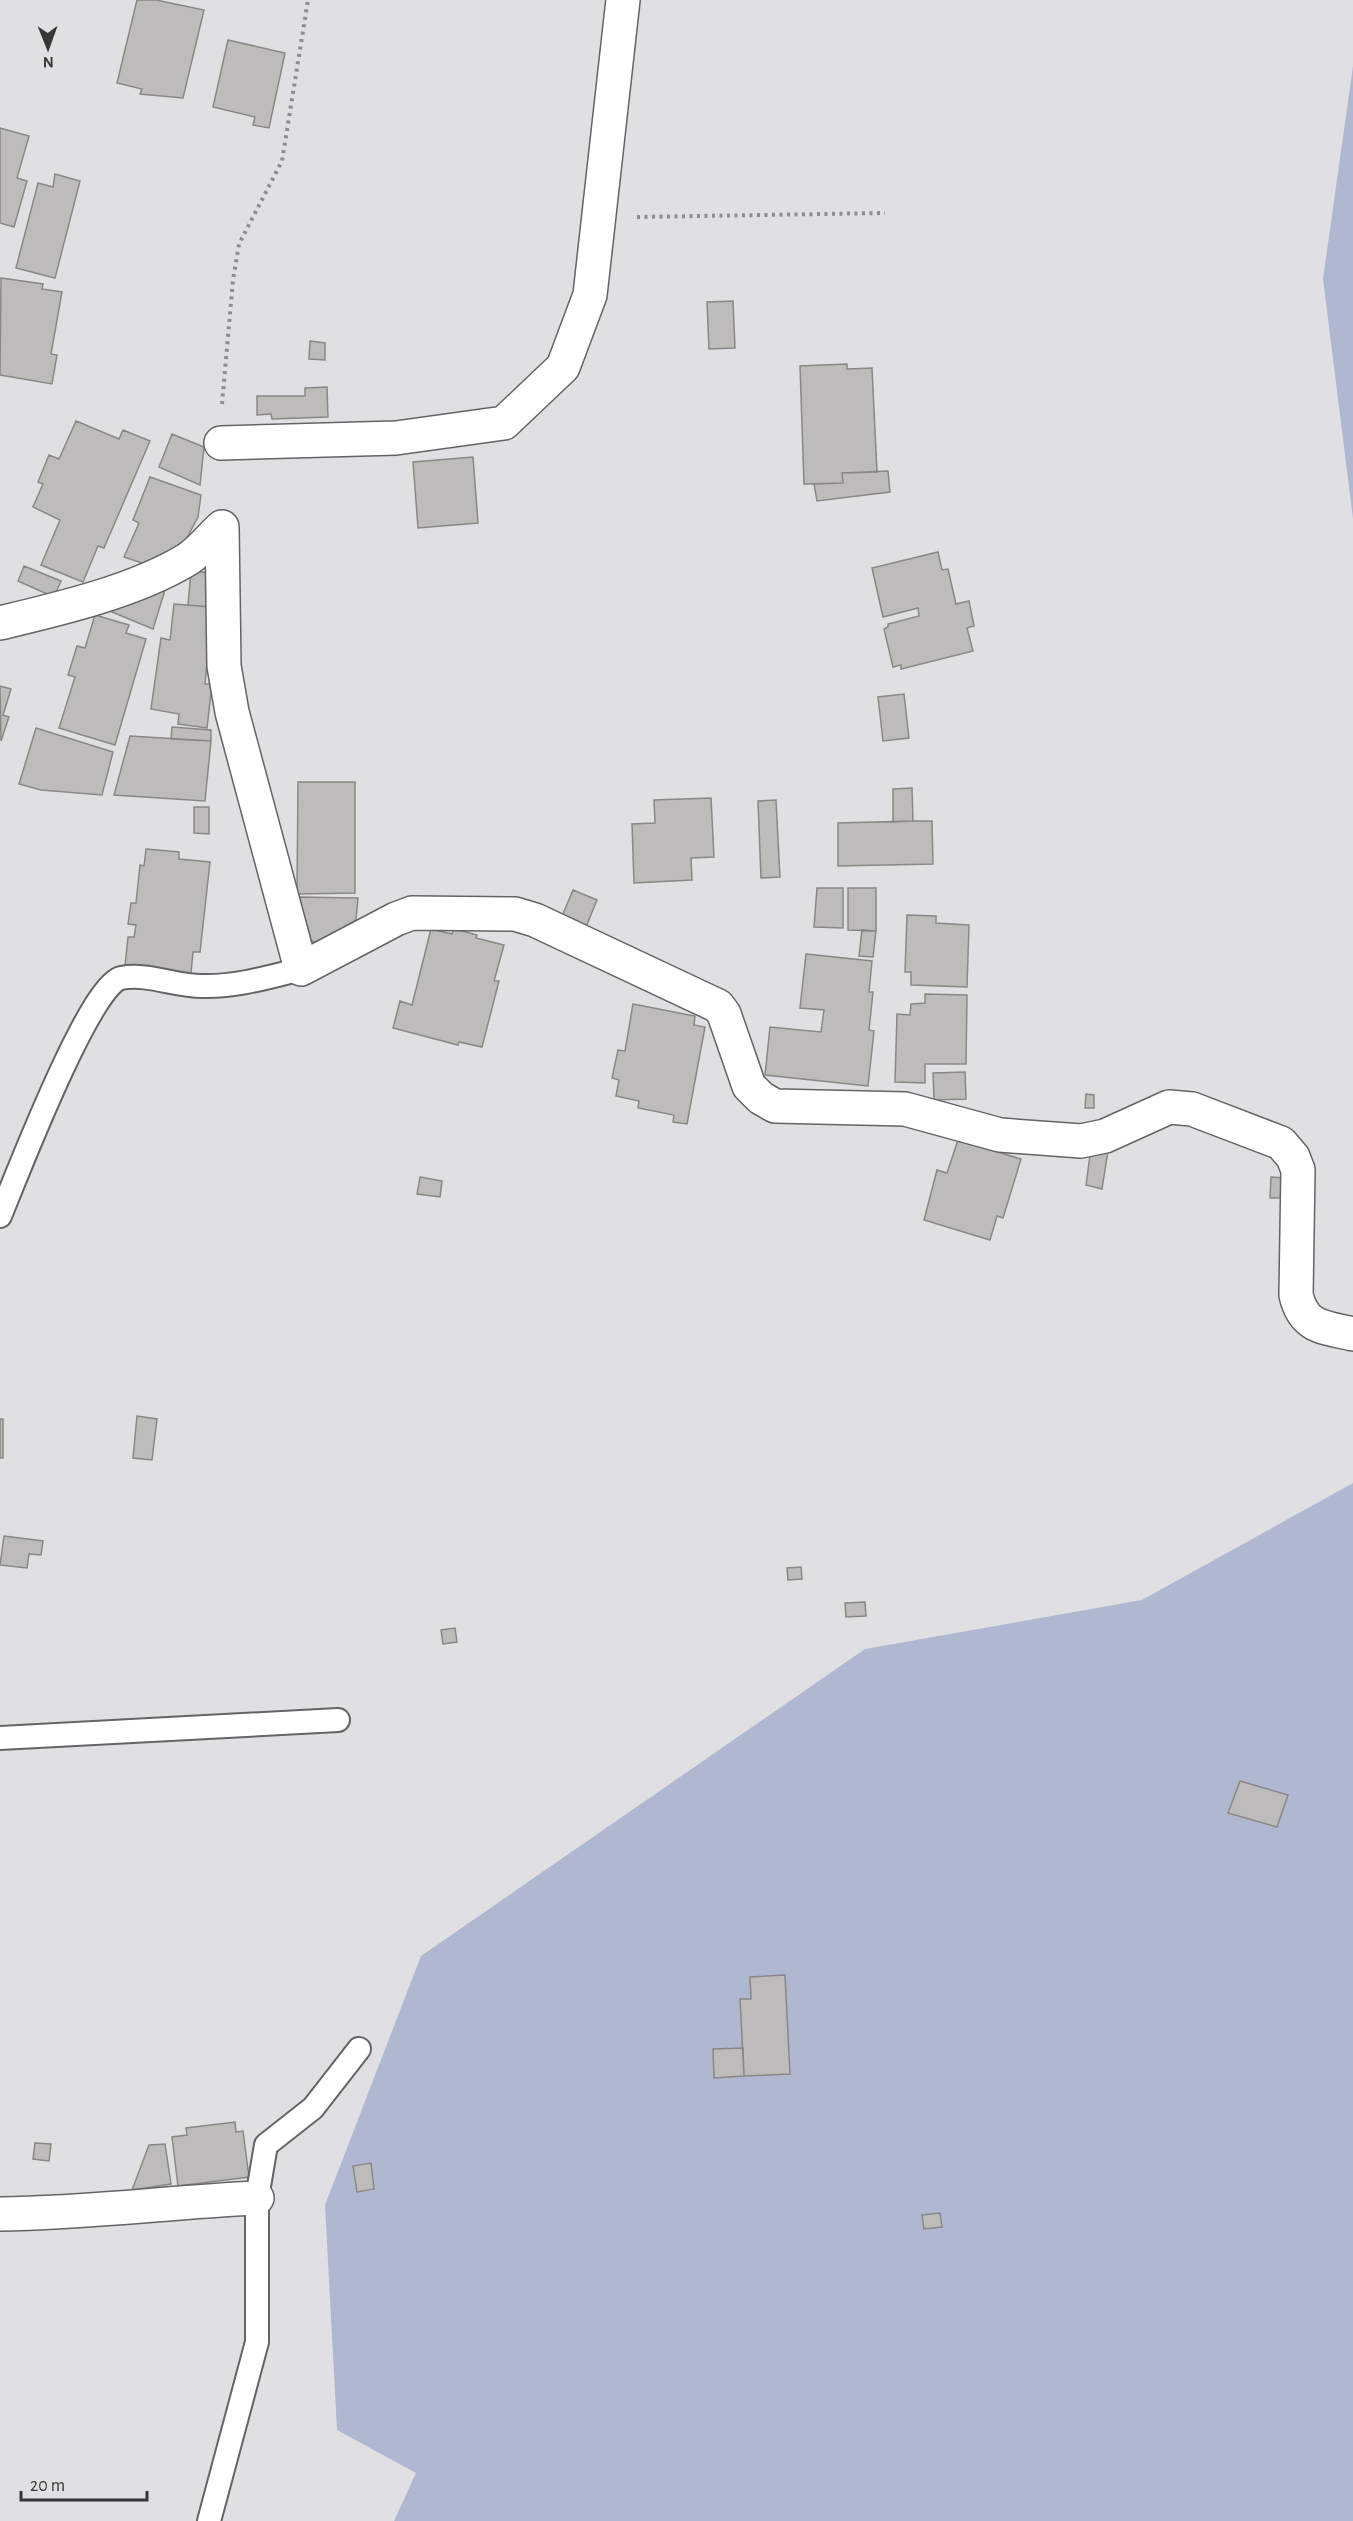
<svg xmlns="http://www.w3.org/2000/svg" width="1353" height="2521" viewBox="0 0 1353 2521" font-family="'Alegreya Sans',sans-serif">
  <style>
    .green { fill: #b0b7d1 }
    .building { fill: #bdbcba; stroke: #898887; stroke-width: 1.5 }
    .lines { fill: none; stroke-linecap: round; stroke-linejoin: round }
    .lane-casing { stroke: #646466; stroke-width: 26 }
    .street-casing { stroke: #646466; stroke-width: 36 }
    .path { stroke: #8c8d8e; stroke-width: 4; stroke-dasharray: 3 4.5; stroke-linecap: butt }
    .lane { stroke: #fff; stroke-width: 22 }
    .street { stroke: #fff; stroke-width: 33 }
  </style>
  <rect width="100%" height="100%" fill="#e0e0e2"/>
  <path class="green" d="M1353,66V519L1323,279Z
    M1353,1483V2521H394L416,2473L337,2430L325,2205L421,1956L865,1649L1142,1600Z"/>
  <path class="building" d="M137,0H156L204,10L183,98L140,94L142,89L117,83Z
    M228,40L285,53L269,128L253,125L255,117L213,107Z
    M0,128L29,136L17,178L27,181L14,227L0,223Z
    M55,174L80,181L55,278L16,268L38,183L53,187Z
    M1,278L43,284L42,289L62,292L51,354L57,355L52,384L0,375Z
    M733,301L735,348L709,349L707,302Z
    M310,341L325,343V360L309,359Z
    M847,364V369L872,368L877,472L842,473L843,483L804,484L800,366Z
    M327,387L328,417L272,419L271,414L257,415V396H305V388Z
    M76,421L119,439L123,430L150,441L104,548L98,546L83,582L41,565L60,520L33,507L43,484L38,482L49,455L59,459Z
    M172,434L204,447L200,485L159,467Z
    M473,457L478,523L418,528L413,462Z
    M888,471L890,492L817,501L814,484L843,483L842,473Z
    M150,477L201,495L198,517L183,545L148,565L124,557L139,523L133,520Z
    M938,552L942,570L948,569L956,604L969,601L974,626L967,628L973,651L901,669V665L893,667L884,629L888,627V624L919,616L918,608L883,617L872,568Z
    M24,566L61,581L54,597L18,581Z
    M191,571L214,573L212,607L188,605Z
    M161,589L165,590L153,629L112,612L113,608Z
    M174,604L212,607L205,684H212L207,728L178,724L179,714L151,709L161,638L170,640Z
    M95,615L129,625L126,633L146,639L115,745L59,728L75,677L68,675L77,646L85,648Z
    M0,686L11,689L3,715L9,717L1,741Z
    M904,694L909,738L883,741L878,697Z
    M172,727L211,730V741L171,739Z
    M36,728L113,752L102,795L41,790L19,784Z
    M130,736L211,741L205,801L114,795Z
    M298,782H355V893L297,894Z
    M912,788L913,821L893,822V789Z
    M711,798L714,857L691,858L692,880L634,883L632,824L655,823L654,800Z
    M776,800L780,877L761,878L758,801Z
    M194,807H209V834L194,833Z
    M913,821H932L933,864L838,866V823Z
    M146,849L179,852V859L210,862L200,952H193L191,973L125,966L128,937H134L136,925L128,924L131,903H136L140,865L144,866Z
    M817,888H843V928L814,927Z
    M848,888H876V931L848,930Z
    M573,890L597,900L586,927L562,916Z
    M298,897L358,898L356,920L322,942L306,941Z
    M907,915L936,916V923L969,925L967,987L911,985V972H905Z
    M431,929L452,934L454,929L477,935L476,938L504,945L494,981H499L482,1047L459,1042L458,1045L393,1028L400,1001L412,1005Z
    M862,930L876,931L873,957L859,956Z
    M806,954L872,961L869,992H873L869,1030L874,1031L868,1086L765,1075L770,1027L821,1032L824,1010L800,1008Z
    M925,994L967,995L966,1064H925V1083L895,1082L897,1014L910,1015L911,1004L925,1003Z
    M633,1004L695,1016L694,1025L705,1027L687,1124L673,1122L674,1115L638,1108L639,1101L616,1096L619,1080L612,1078L618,1050L625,1051Z
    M965,1072L966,1099L934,1100L933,1073Z
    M1086,1094L1094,1095V1108H1085Z
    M958,1140L1021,1159L1003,1218L997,1216L990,1240L924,1220L937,1170L947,1173Z
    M1108,1151L1102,1189L1086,1185L1090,1155Z
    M420,1177L442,1181L440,1197L417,1194Z
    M1271,1177L1284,1178L1283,1198H1270Z
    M137,1416L157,1419L152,1460L133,1458Z
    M0,1419H3V1458H0Z
    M4,1536L43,1541L41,1555L29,1554L27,1568L0,1565Z
    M801,1567L802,1579L788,1580L787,1568Z
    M865,1602L866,1616L846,1617L845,1603Z
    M455,1628L457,1642L443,1644L441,1630Z
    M1240,1781L1288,1795L1277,1827L1228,1813Z
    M785,1975L790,2074L744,2076L740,1999H751L750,1977Z
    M743,2048L744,2076L714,2078L713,2049Z
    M235,2122L236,2132L243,2131L249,2177L178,2186L172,2137L187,2135L186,2128Z
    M35,2143L51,2144L49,2161L33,2159Z
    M165,2144L171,2184L132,2190L149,2145Z
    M371,2163L374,2189L357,2192L353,2166Z
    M940,2213L942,2227L924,2229L922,2215Z"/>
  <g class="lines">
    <g class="lane-casing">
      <path id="lane" d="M0,1216C15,1180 90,984 121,978C148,973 175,986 202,986C236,987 269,977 301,969
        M0,1738L338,1720
        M209,2521L257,2342V2198L266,2145L313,2108L359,2049"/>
    </g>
    <g class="street-casing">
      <path id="street" d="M221,443L396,438L504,423L563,367L590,295L623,0
        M222,527L224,666L232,712L301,969L396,919L412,913L515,914L535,920L718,1006L724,1014L749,1086L761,1098L775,1106L905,1109L1000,1135L1081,1141L1105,1136L1169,1107L1192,1109L1281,1143L1293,1157L1298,1170L1296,1295C1304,1328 1323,1327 1353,1334
        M0,623C59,609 136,591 188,559C200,551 211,537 222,527
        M0,2214C86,2213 171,2202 257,2198"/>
    </g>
    <path class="path" d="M637,217L885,213
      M222,404L233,280L239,244L282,161L308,0"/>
    <use href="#lane" class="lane"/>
    <use href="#street" class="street"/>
  </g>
  <g transform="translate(48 48) rotate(179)" stroke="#e0e0e2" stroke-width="4.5" paint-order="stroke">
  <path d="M0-4.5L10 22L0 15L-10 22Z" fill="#353636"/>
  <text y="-9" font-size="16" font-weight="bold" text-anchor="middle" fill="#353636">N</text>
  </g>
  <path d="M21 2491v9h126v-9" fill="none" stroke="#353636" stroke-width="3"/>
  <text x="30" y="2491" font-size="18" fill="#353636" stroke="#e0e0e2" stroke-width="4.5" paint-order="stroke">20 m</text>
</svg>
